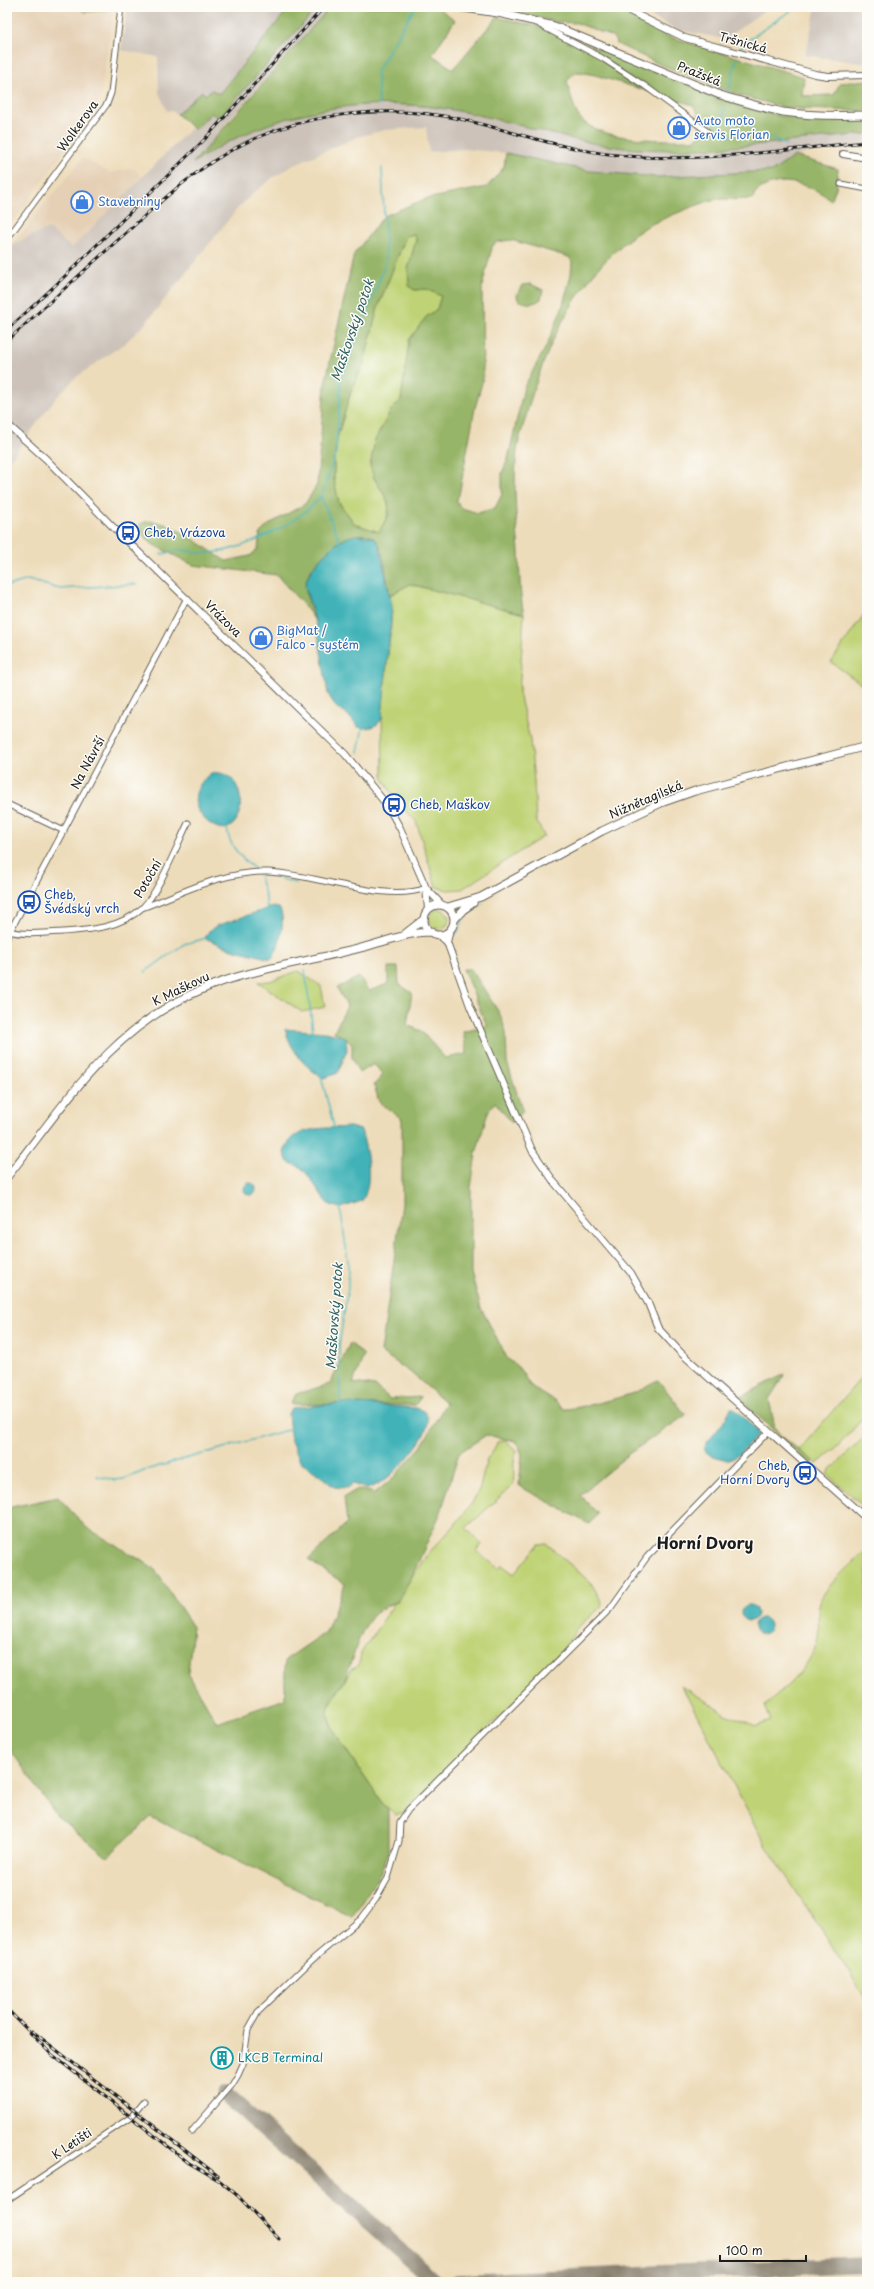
<svg xmlns="http://www.w3.org/2000/svg" width="874" height="2289" viewBox="0 0 874 2289" font-family="'Playpen Sans',sans-serif">
  <style>
    .built { fill: #e5d0b5 }
    .industrial { fill: #ccc2b9 }
    .green { fill: #bfd376; stroke: #6e7849 }
    .forest { fill: #97b567; stroke: #5a6842; fill-rule: evenodd }
    .water { fill: #41b2b8; stroke: #2e676a }
    .lines { fill: none; stroke-linecap: round; stroke-linejoin: round }
    .stream { stroke: #41b2b8; stroke-width: 1.5 }
    .taxiway { stroke: #847c6b; stroke-width: 16 }
    .minor-casing { stroke: #655f53; stroke-width: 7 }
    .tertiary-casing { stroke: #655f53; stroke-width: 8 }
    .secondary-casing { stroke: #655f53; stroke-width: 9 }
    .minor { stroke: #fff; stroke-width: 5 }
    .tertiary { stroke: #fff; stroke-width: 6 }
    .secondary { stroke: #fff; stroke-width: 7 }
    .rail-casing { stroke: #1c1c1c; stroke-width: 3 }
    .rail { stroke: #fdfcf7; stroke-width: 1.5; stroke-dasharray: 4.5; stroke-linecap: butt }
    .labels { text-anchor: middle; stroke-width: 3; stroke-linejoin: round; paint-order: stroke }
    .street-label { font-size: 12px; fill: #1c1c1c; stroke: #fdfcf7 }
    .shop-label { font-size: 12px; fill: #366cbe; stroke: #fdfcf7; text-anchor: start }
    .transit-label { font-size: 12px; fill: #164399; stroke: #fdfcf7; text-anchor: start }
    .culture-label { font-size: 12px; fill: #0d838f; stroke: #fdfcf7; text-anchor: start }
    .water-label { font-size: 13px; font-style: italic; fill: #2d6062; stroke: #fdfcf7 }
    .district-label { font-size: 16px; font-weight: bold; fill: #1c1c1c; stroke: #fdfcf7 }
  </style>
  <rect width="100%" height="100%" fill="#fdfcf7"/>
  <filter id="ink" filterUnits="userSpaceOnUse"><feTurbulence type="fractalNoise" baseFrequency=".025" numOctaves="2"/><feDisplacementMap in="SourceGraphic" scale="8" xChannelSelector="R" yChannelSelector="G"/><feConvolveMatrix kernelMatrix="1 2 1 2 8 2 1 2 1" color-interpolation-filters="sRGB"/></filter>
  <filter id="wash" filterUnits="userSpaceOnUse"><feTurbulence type="fractalNoise" baseFrequency=".012" numOctaves="4" result="noise"/><feDisplacementMap in="SourceGraphic" scale="16" xChannelSelector="R" yChannelSelector="G"/><feGaussianBlur stdDeviation="0.9" result="paint"/><feColorMatrix in="noise" values="0 0 0 0 0 0 0 0 0 0 0 0 0 0 0 0 0 1.4 0 .05"/><feComposite in="paint" operator="in"/></filter>
  <g filter="url(#wash)">
    <rect width="100%" height="100%" fill="#eddcba"/>
    <path class="built" d="M7,7H114L100,100L7,231Z
      M83,158L110,173L133,168L142,176L73,250L48,228L11,245Z"/>
    <path class="industrial" d="M128,7H290L219,94L217,92L205,95L202,92L177,114L170,110L167,111L159,93L158,57L121,50Z
      M317,7H330L226,123L195,162L234,138L276,121L317,110L375,104H405L447,108L587,143L638,149L708,148L867,134V147L810,152L795,156L773,171L657,177L589,171L506,153L464,149L429,152L426,127L385,130L357,137L295,164L274,177L251,195L237,209L145,324L125,343L75,378L55,399L7,464V250L11,245L48,228L72,248L190,129L195,130L211,113L219,118Z
      M639,7H769L725,39L678,30L638,10Z
      M816,7H867V64L805,55Z"/>
    <path class="green" d="M79,7H114L105,9V11L84,12Z
      M414,234L416,240L408,269L414,290L426,289L441,296L437,309L426,317L406,372L401,400L391,410L374,478C389,504 395,504 379,532L355,524L339,503L334,480V460L338,435L352,388L364,363L378,307L406,236Z
      M410,584L524,614L519,693L530,740L534,781L536,820L544,836L462,889L447,890L436,887L416,821L397,802L383,779L382,713L391,627L392,607L390,595Z
      M867,610V688L831,662Z
      M429 919a10 10 0 1 1 20 0a10 10 0 1 1-20 0Z
      M298,971L321,986L325,1007L302,1012L258,982L270,981Z
      M867,1371V1414L836,1448L817,1464L799,1450Z
      M867,1434V1510L827,1474Z
      M506,1440L516,1452C512,1463 515,1473 513,1485L466,1528L482,1544L477,1551L499,1569L502,1565L514,1574L539,1544L546,1543L591,1583L602,1602L601,1607L579,1626L562,1651L510,1706L404,1812L395,1815L382,1803L336,1735L327,1715L329,1706L352,1669C360,1666 360,1660 361,1653L426,1556L454,1526L472,1503L480,1488L487,1458L491,1455L498,1441Z
      M867,1550V2000L762,1839L682,1686L726,1714L756,1726L771,1721L765,1706C785,1688 809,1669 817,1642C821,1629 815,1612 821,1599C828,1584 854,1561 867,1550Z"/>
    <path class="forest" d="M290,7H318L219,118L211,113L195,130L177,114L202,91L205,95L212,90L219,94Z
      M330,7H428L439,8L455,20L432,55L453,69L497,17L553,30L736,104L781,116L867,120V134C794,140 711,153 638,149C585,146 534,128 482,116C382,92 280,104 193,163ZM579,72L595,75L693,105L699,115L700,136L693,140C665,140 599,142 580,118C572,108 571,93 567,81L572,75Z
      M512,7H612L632,15L666,36L804,77L802,96L834,95L840,83L867,80V111L800,109L783,107L738,95L657,63L617,44L613,37L577,23L556,22L511,11Z
      M506,153L589,171L657,177L773,171L795,156L838,169L836,188L831,200C810,183 775,173 754,194V198C749,201 722,198 713,200C703,202 654,222 646,227C581,268 545,345 526,416C523,428 518,440 517,451C513,484 516,518 519,551C520,571 519,594 524,614L410,584L390,595C387,584 384,549 377,541C356,518 310,561 306,582C304,595 312,611 316,623C306,604 290,592 277,575L193,565L152,544L143,535L140,524C162,511 207,550 226,561L250,556L258,549L260,533L271,523L305,504L317,485L325,384L354,254L384,216L425,199L487,187L504,167ZM414,234L416,240L408,269L409,286L414,290L426,289L441,296L437,309L426,317L409,340L401,400L391,410L375,440L370,466L374,478L388,501L389,514L379,532L355,524L339,503L334,480V460L338,435L352,388L364,363L378,307L406,236ZM511,240L569,257L572,262L571,275L562,308L547,345L524,387L508,459L502,473V494L495,508L478,513L461,508L456,500L459,495L475,408L483,379L482,287L492,247L496,242Z
      M531,284L543,290L541,299C533,305 527,304 518,300L517,295L522,285Z
      M388,967H398L399,984L412,993L407,1025L421,1031L445,1058L467,1054L463,1032L487,1026L463,969H471L500,1014L506,1032L507,1062L523,1112L512,1123L495,1102L488,1112L476,1153L471,1188V1273L481,1308L507,1358L519,1368L532,1388L554,1400L564,1409C573,1410 627,1396 636,1392C644,1388 650,1383 658,1380L686,1415L630,1453L580,1495L598,1514L589,1524L519,1486L522,1454L516,1441L486,1435L459,1453L441,1512L411,1578L397,1602C361,1611 357,1649 345,1679C340,1690 327,1702 328,1714C328,1728 372,1787 382,1803L388,1808V1854L380,1874L352,1917L151,1817L107,1857L57,1816L7,1745V1508L58,1497L87,1528L154,1568L193,1627L188,1673L217,1723L285,1699V1660L326,1632L345,1584L308,1560L347,1523L344,1497L358,1489L375,1493L394,1477L421,1447L446,1403L410,1372L381,1352L402,1204V1119L379,1102L374,1085L383,1075L374,1064L359,1073L352,1058V1045L346,1038L334,1032L347,1006L337,988L359,977L369,991L388,984Z
      M350,1343L364,1355L353,1383L375,1386L390,1399L421,1397L415,1405L290,1404L296,1394L330,1384Z
      M785,1374L769,1399L775,1428L780,1435L813,1461L810,1465L739,1398Z"/>
    <path class="water" d="M357,535L373,537L379,544L392,607L382,718C378,728 367,729 358,727L347,714L336,707L328,694L316,623L305,586C309,565 337,537 357,535Z
      M211,773C255,767 246,851 209,823C189,807 192,788 211,773Z
      M272,907L279,908C287,917 279,952 271,959L228,948L205,938L209,931L216,926Z
      M285,1029L325,1032L346,1037L347,1050L338,1073L324,1078C304,1068 291,1050 285,1029Z
      M350,1127L361,1130C367,1151 374,1181 362,1201L341,1208L333,1206L327,1203L307,1174L300,1167L288,1162L284,1153C291,1124 327,1129 350,1127Z
      M244 1189a6 6 0 1 1 12 0a6 6 0 1 1-12 0Z
      M345,1403L416,1408C450,1416 402,1465 391,1475C384,1481 375,1486 367,1489L353,1484L347,1488L334,1487L322,1477L300,1461L291,1441L288,1414L291,1408Z
      M731,1408H734L755,1428L759,1434L740,1454L727,1460L710,1455L704,1450L706,1444L723,1423Z
      M741 1613a8 8 0 1 1 16 0a8 8 0 1 1-16 0Z
      M754 1626a8 8 0 1 1 16 0a8 8 0 1 1-16 0Z"/>
    <g class="lines">
      <path class="stream" d="M739,49L747,41L796,7
        M728,92L737,58
        M379,105L377,71L415,7
        M721,131L725,105
        M723,135C741,136 770,132 785,145
        M340,542L321,497L336,453L341,381L386,262L382,168
        M161,554C168,553 175,550 182,550C190,550 198,554 206,553C241,552 298,524 320,497
        M7,586L28,580L60,589L136,584
        M358,752L363,727
        M227,827C228,846 242,859 256,870
        M259,874L266,898L267,909
        M264,874L296,883
        M454,935L458,931L464,917L483,903
        M305,970L313,1031
        M145,972L184,944L207,938
        M321,1076L335,1131
        M340,1405L339,1346L348,1288V1261L340,1206
        M97,1476L114,1480L124,1479L149,1469L291,1429"/>
      <path class="taxiway" d="M225,2094L436,2282
        M459,2282L867,2264"/>
    </g>
  </g>
  <g filter="url(#ink)">
    <g class="lines">
      <g class="minor-casing">
        <path id="minor" d="M540,25L602,58L645,86L708,132
          M841,184L867,189
          M7,239L107,104L111,93L121,7
          M7,804L64,831
          M142,908C182,893 223,871 267,872C312,873 385,904 426,888
          M7,930C19,936 48,933 62,932C89,930 121,928 142,908C159,892 177,845 188,823
          M7,937L187,598
          M192,2131L232,2085L238,2075L243,2064L248,2030L258,2012L313,1959L361,1919L376,1899L388,1878L399,1841L400,1822L408,1810L610,1609L647,1557L768,1432
          M7,2200L131,2117L144,2101"/>
      </g>
      <g class="tertiary-casing">
        <path id="tertiary" d="M621,7L685,38L815,74L828,76L867,75
          M843,154L867,158
          M7,424L46,459L112,526L345,754L387,805L400,828L426,888L428,909
          M427,889L442,905
          M439,935L447,942L470,1006L532,1150L554,1182L631,1273L648,1303L658,1328L680,1352L867,1519
          M447,942L450,930"/>
      </g>
      <g class="secondary-casing">
        <path id="secondary" d="M457,7L498,13L554,26L720,95C741,101 762,108 783,112C811,116 839,116 867,115
          M424 920a15 15 0 1 1 30 0a15 15 0 1 1-30 0Z
          M448,907L481,897L602,831L661,803L695,791L867,746
          M454,920L463,910L473,903
          M406,933L424,919
          M7,1177C66,1103 111,1027 203,989C241,973 282,966 322,957C341,953 360,949 378,943C396,938 412,932 431,932"/>
      </g>
      <use href="#minor" class="minor"/>
      <use href="#tertiary" class="tertiary"/>
      <use href="#secondary" class="secondary"/>
      <g class="rail-casing">
        <path id="rail" d="M7,330L63,278L204,140L324,7
          M7,341C44,307 82,273 119,239C158,204 195,168 243,144C310,111 392,104 465,120C515,132 565,150 617,155C697,164 787,149 867,142
          M7,2009L50,2053L189,2163L220,2181L238,2196L279,2239
          M32,2031L218,2176"/>
      </g>
      <use href="#rail" class="rail"/>
    </g>
  </g>
  <defs>
    <g id="shop-ring" transform="scale(1.15)"><circle r="9.5" fill="#fdfcf7" stroke="#3f7fe0" stroke-width="1.5"/><path d="M-5-2.5h2.3a2.7 3.5 0 0 1 5.4 0H5L5.5 6h-11ZM-1.5-2.5h3a1.5 2.3 0 0 0-3 0Z" fill="#3f7fe0"/></g>
    <g id="bus-ring" transform="scale(1.15)"><circle r="9.5" fill="#fdfcf7" stroke="#1a4fb4" stroke-width="1.5"/><path d="M-5-6H5V4H4V6H2V4H-2V6H-4V4H-5ZM-3.5-4V0h7V-4ZM-3.5 1.2v1.5H-2V1.2ZM2 1.2v1.5H3.5V1.2Z" fill="#1a4fb4"/></g>
    <g id="building-ring" transform="scale(1.15)"><circle r="9.5" fill="#fdfcf7" stroke="#0f9aa8" stroke-width="1.5"/><path d="M-4-6H4V6H1V3H-1V6H-4ZM-2.5-4.3h1.7v1.8h-1.7ZM.8-4.3h1.7v1.8H.8ZM-2.5-1h1.7V.8h-1.7ZM.8-1h1.7V.8H.8Z" fill="#0f9aa8"/></g>
  </defs>
  <g fill-rule="evenodd">
    <use href="#shop-ring" x="679" y="128"/>
    <use href="#shop-ring" x="82" y="202"/>
    <use href="#bus-ring" x="128" y="533"/>
    <use href="#shop-ring" x="261" y="638"/>
    <use href="#bus-ring" x="394" y="805"/>
    <use href="#bus-ring" x="29" y="902"/>
    <use href="#bus-ring" x="805" y="1473"/>
    <use href="#building-ring" x="222" y="2058"/>
  </g>
  <g class="labels">
    <g class="street-label">
      <text transform="translate(743 43) rotate(15)" y="4">Tršnická</text>
      <text transform="translate(699 74) rotate(22)" y="4">Pražská</text>
      <text transform="translate(78 126) rotate(-54)" y="4">Wolkerova</text>
      <text transform="translate(223 619) rotate(45)" y="4">Vrázova</text>
      <text transform="translate(88 763) rotate(-62)" y="4">Na Návrší</text>
      <text transform="translate(646 800) rotate(-23)" y="4">Nižnětagilská</text>
      <text transform="translate(148 879) rotate(-60)" y="4">Potoční</text>
      <text transform="translate(181 989) rotate(-26)" y="4">K Maškovu</text>
      <text transform="translate(72 2144) rotate(-34)" y="4">K Letišti</text>
    </g>
    <g class="shop-label">
      <text x="694" y="125">Auto moto<tspan x="694" dy="14">servis Florian</tspan></text>
      <text x="98" y="206">Stavebniny</text>
      <text x="276" y="635">BigMat /<tspan x="276" dy="14">Falco - systém</tspan></text>
    </g>
    <g class="transit-label">
      <text x="144" y="537">Cheb, Vrázova</text>
      <text x="410" y="809">Cheb, Maškov</text>
      <text x="44" y="899">Cheb,<tspan x="44" dy="14">Švédský vrch</tspan></text>
      <text x="790" y="1470" text-anchor="end">Cheb,<tspan x="790" dy="14">Horní Dvory</tspan></text>
    </g>
    <g class="culture-label">
      <text x="238" y="2062">LKCB Terminal</text>
    </g>
    <g class="water-label">
      <text transform="translate(352 330) rotate(-71)" y="5">Maškovský potok</text>
      <text transform="translate(334 1316) rotate(-86)" y="5">Maškovský potok</text>
    </g>
    <g class="district-label">
      <text x="705" y="1549">Horní Dvory</text>
    </g>
  </g>
  <rect width="874" height="2289" fill="none" stroke="#fdfcf7" stroke-width="24"/>
  <path d="M720 2255v6h86v-6" fill="none" stroke="#1c1c1c" stroke-width="2"/>
  <text x="726" y="2255" font-size="12" fill="#1c1c1c" stroke="#fdfcf7" stroke-width="3" paint-order="stroke">100 m</text>
</svg>
